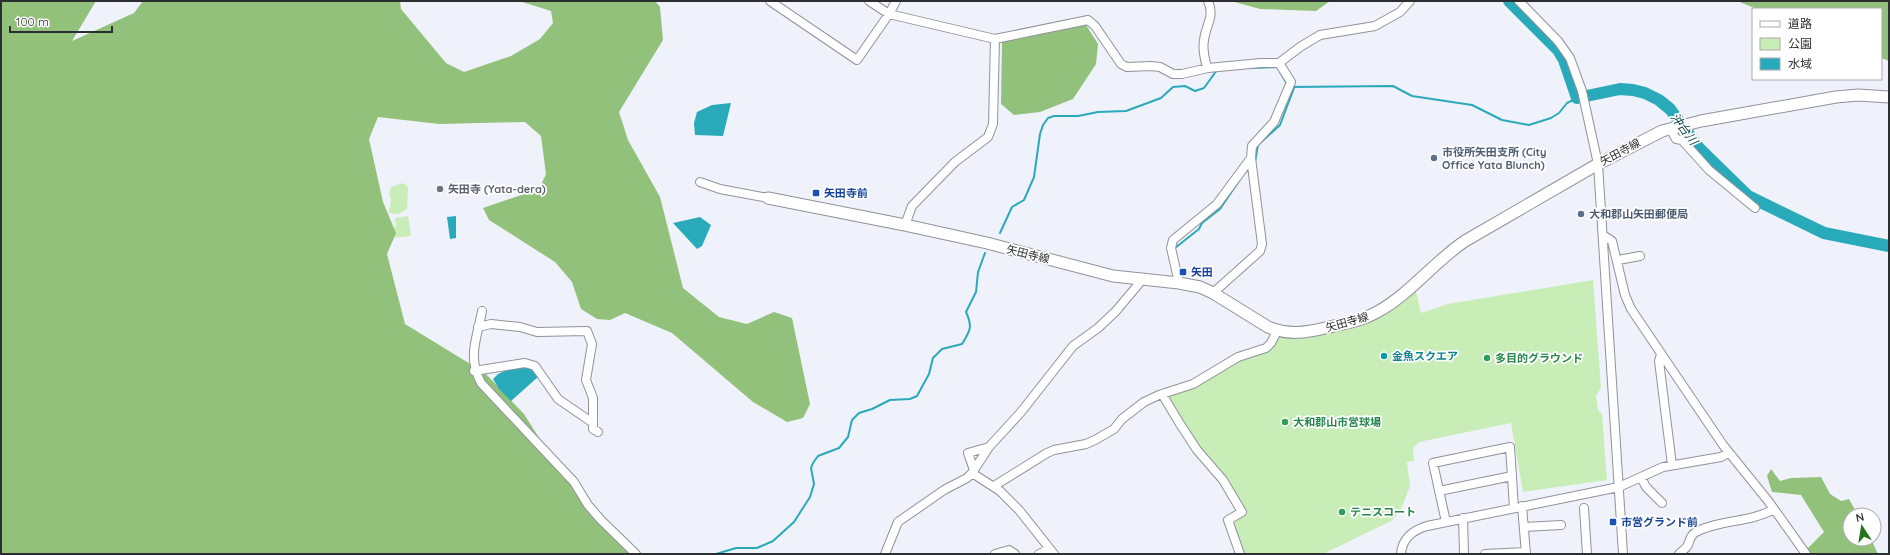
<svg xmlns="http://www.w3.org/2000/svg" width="1890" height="555" viewBox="0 0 1890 555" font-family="Quicksand,'Noto Sans JP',sans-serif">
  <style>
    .green { fill: #c8edb7 }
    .forest { fill: #92c17b }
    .water { fill: #28aaba }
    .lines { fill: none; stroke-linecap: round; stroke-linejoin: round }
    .stream { stroke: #28aaba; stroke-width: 2 }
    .river { stroke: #28aaba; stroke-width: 12 }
    .minor-casing { stroke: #90929a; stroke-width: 10 }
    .major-casing { stroke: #90929a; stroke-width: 13 }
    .minor { stroke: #fff; stroke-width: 8 }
    .major { stroke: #fff; stroke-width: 11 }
    .service-dot { fill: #5c6f8a; stroke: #fff; stroke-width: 1.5 }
    .worship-dot { fill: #6b7280; stroke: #fff; stroke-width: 1.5 }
    .transit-dot { fill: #1a4fb4; stroke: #fff; stroke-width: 1.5 }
    .culture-dot { fill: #0f9aa8; stroke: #fff; stroke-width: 1.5 }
    .leisure-dot { fill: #2e9e5b; stroke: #fff; stroke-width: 1.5 }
    .labels { text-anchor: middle; stroke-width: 3.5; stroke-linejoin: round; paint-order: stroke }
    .service-label { font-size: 11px; font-weight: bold; fill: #4e5e75; stroke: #fff; text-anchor: start }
    .street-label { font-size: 11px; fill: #2c2d31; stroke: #fff }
    .worship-label { font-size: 11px; font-weight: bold; fill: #5b616d; stroke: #fff; text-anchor: start }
    .transit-label { font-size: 11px; font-weight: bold; fill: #164399; stroke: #fff; text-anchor: start }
    .culture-label { font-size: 11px; font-weight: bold; fill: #0d838f; stroke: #fff; text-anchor: start }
    .leisure-label { font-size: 11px; font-weight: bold; fill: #27864d; stroke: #fff; text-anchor: start }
    .water-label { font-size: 12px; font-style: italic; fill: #043e45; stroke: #fff }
  </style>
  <rect width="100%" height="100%" fill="#f0f2fb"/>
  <path class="green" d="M403,183L408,187L407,209L399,214L389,213L391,199L389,195L391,187Z
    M408,216L411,236L390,238L388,233L396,226L395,218Z
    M1593,280L1601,388L1596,396L1598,410L1602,414L1607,480L1523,492L1511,423L1419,442L1413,448L1414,461L1407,462L1410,486L1400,512L1391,521L1323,554H1242L1230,521L1245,511L1225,476L1198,446L1167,394L1238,360L1269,348L1279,337L1299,338L1354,327L1382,316L1415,288L1421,313L1448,304Z"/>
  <path class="forest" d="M1,1H96L72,41L134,13L143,1H400L401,9L446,63L464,72L511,56L540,39L553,23L551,11L519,1H655L660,7L663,40L619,112L628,140L660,197L683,288L719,317L747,324L774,312L792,318L810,404L803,418L787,422L753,402L672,333L625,313L610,320L597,319L581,309L572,282L555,262L489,220L483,208L539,189L546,174L541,136L525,122L439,124L378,117L369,139L383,202L396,233L387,254L405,324L485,373L524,414L543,444L629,554H1Z
    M1231,1H1330L1316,11L1260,9Z
    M1737,1H1889V61L1881,58V9H1757Z
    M1086,25L1098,44L1096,64L1073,99L1040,112L1014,115L1001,104L1002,42Z
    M1771,469L1780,481L1791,478L1821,477L1830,494L1841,501L1849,499L1858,515H1850V539H1871L1878,554H1808L1806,550L1824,532L1801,495L1772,492L1767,476Z"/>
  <path class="water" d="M731,103L723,136L695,135L694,123L697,112L712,105Z
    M456,216V238L450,239L447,217Z
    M700,217L711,225L702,246L697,249L673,223Z
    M516,366L529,367L538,377L511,401L499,389L493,379L498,374Z"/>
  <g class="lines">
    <path class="stream" d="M1251,68L1277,67L1278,68
      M1280,72L1287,84
      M1290,87L1393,86L1412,96L1472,105L1502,120L1529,125L1551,118L1559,113L1567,103L1577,98
      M1255,162L1258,145L1280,125L1294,88
      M1000,233L1012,207L1024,200L1034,177L1040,134L1043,125L1048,118L1054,116H1078L1098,112L1126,111L1161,98L1173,87L1185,86L1195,91L1204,88L1217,70
      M1175,248L1199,229L1202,223L1220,209L1245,172
      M716,554L736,548H757L773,541L794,522L810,497L814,484L811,468L813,463L818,456L839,448L848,437L852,420L859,413L872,409L890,400L910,399L917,396L929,374L933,358L942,349L962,344C970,331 973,327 966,312L976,292L978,272L985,253"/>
    <path class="river" d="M1509,1L1558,50L1564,60L1577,98L1620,89L1633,90L1645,93L1659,100L1670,109L1699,148L1748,196L1824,233L1889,246"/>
    <g class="minor-casing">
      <path id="minor" d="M770,1L857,60L889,14L896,1
        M869,1L889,14L995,39L993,124L988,137L955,162L912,206L905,225
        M1519,1L1558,41L1570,58L1582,91L1598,164L1623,554
        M995,39L1088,20L1095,26L1121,64L1127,67L1151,66L1160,67L1173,74H1182L1208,68L1261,63H1279L1300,47L1320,35L1375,26L1400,12L1410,1
        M1207,68C1205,59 1202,50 1204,40C1206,24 1215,17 1208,1
        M1670,128L1676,139L1682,140L1709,170L1755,208
        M700,182L720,189L768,198
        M1603,235L1612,241L1625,295L1631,309L1723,445L1769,502L1806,554
        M1618,260L1640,256
        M1179,283L1171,248L1173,240L1217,204L1251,158
        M1213,293L1260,251L1262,244L1251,158L1252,146L1274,122L1291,82L1279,63
        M482,311C477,339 467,356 481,383L574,482L588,505L601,520L636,554
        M478,327L491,324L520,327L537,332L587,331L592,344L586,380L593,398V429L598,432
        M1661,354L1659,361L1672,465
        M474,371L525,363L535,366L558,399L593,423
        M1162,394L1180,424L1197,450L1223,480L1242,512L1228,520L1240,554
        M974,470L968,453L989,447
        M972,473L1000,491L1019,510L1054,554
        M1641,477L1646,487L1662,503
        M994,486L1047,453L1054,450L1086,444L1095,440L1114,429L1122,419L1144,402L1159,395L1193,384L1238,357L1266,348L1271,343L1277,331
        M1439,491L1512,476
        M1522,506L1526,554
        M1584,508L1587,554
        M1463,518L1464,554
        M1446,522L1433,463L1510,447L1514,508
        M1524,527L1561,525
        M885,554L898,522L944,490L967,478L972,473L989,447L1021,412L1073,346L1098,328L1116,311L1142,280
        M995,554L1009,550L1015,554
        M1039,554L1050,549
        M1401,554C1402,539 1413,530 1427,526L1619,487L1663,467L1721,457L1728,453
        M1485,554L1526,552
        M1679,554C1682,551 1686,549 1688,545C1690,540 1690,535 1696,532C1720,519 1750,523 1774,509"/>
    </g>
    <g class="major-casing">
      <path id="major" d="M768,198L905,225L987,243L1113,276L1179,283L1200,287L1213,293L1268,327C1288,335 1305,333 1325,328C1343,324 1361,321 1377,312C1409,295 1435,261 1465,241L1598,164L1662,131L1701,121L1836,97L1858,95L1889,97"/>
    </g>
    <use href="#minor" class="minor"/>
    <use href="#major" class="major"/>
  </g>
  <g class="service-dot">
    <circle cx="1434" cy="158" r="4"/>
    <circle cx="1581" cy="214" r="4"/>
  </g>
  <circle class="worship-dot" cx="440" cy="189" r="4"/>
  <g class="transit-dot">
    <rect x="812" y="189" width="8" height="8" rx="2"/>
    <rect x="1179" y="268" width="8" height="8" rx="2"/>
    <rect x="1609" y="518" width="8" height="8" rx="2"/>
  </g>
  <circle class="culture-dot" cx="1384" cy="356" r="4"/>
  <g class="leisure-dot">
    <circle cx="1487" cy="358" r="4"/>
    <circle cx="1285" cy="422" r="4"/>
    <circle cx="1342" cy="512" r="4"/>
  </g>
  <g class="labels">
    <g class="service-label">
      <text x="1442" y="156">市役所矢田支所 (City<tspan x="1442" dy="13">Office Yata Blunch)</tspan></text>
      <text x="1589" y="218">大和郡山矢田郵便局</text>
    </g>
    <g class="street-label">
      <text transform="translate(1620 152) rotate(-28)" y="4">矢田寺線</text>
      <text transform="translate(1028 254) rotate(14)" y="4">矢田寺線</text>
      <text transform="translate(1347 322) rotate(-16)" y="4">矢田寺線</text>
    </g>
    <g class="worship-label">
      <text x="448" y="193">矢田寺 (Yata-dera)</text>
    </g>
    <g class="transit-label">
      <text x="824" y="197">矢田寺前</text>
      <text x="1191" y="276">矢田</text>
      <text x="1621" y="526">市営グランド前</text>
    </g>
    <g class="culture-label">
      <text x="1392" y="360">金魚スクエア</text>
    </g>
    <g class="leisure-label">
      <text x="1495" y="362">多目的グラウンド</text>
      <text x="1293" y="426">大和郡山市営球場</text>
      <text x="1350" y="516">テニスコート</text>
    </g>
    <g class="water-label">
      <text transform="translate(1684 129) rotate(53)" y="4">沖台川</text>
    </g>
  </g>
  <rect width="1890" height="555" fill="none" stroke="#2c2d31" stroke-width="4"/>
  <rect x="1752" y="8" width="130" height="72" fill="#ffffff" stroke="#ababad"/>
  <rect x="1760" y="21" width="20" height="6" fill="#ffffff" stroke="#ababad"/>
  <text x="1788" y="28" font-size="12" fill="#2c2d31">道路</text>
  <rect x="1760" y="38" width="20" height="12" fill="#c8edb7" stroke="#ababad"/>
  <text x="1788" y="48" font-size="12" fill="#2c2d31">公園</text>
  <rect x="1760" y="58" width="20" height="12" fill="#28aaba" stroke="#ababad"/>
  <text x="1788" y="68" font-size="12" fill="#2c2d31">水域</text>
  <g transform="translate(1862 527) rotate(348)"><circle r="19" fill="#ffffff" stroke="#ababad"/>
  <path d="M0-3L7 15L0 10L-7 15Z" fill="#23741c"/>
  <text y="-6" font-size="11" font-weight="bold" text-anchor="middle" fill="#2c2d31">N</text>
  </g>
  <path d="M10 26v6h102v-6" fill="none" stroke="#2c2d31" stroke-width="2"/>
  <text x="16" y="26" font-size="12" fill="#2c2d31" stroke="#ffffff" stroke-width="3" paint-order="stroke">100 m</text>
</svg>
